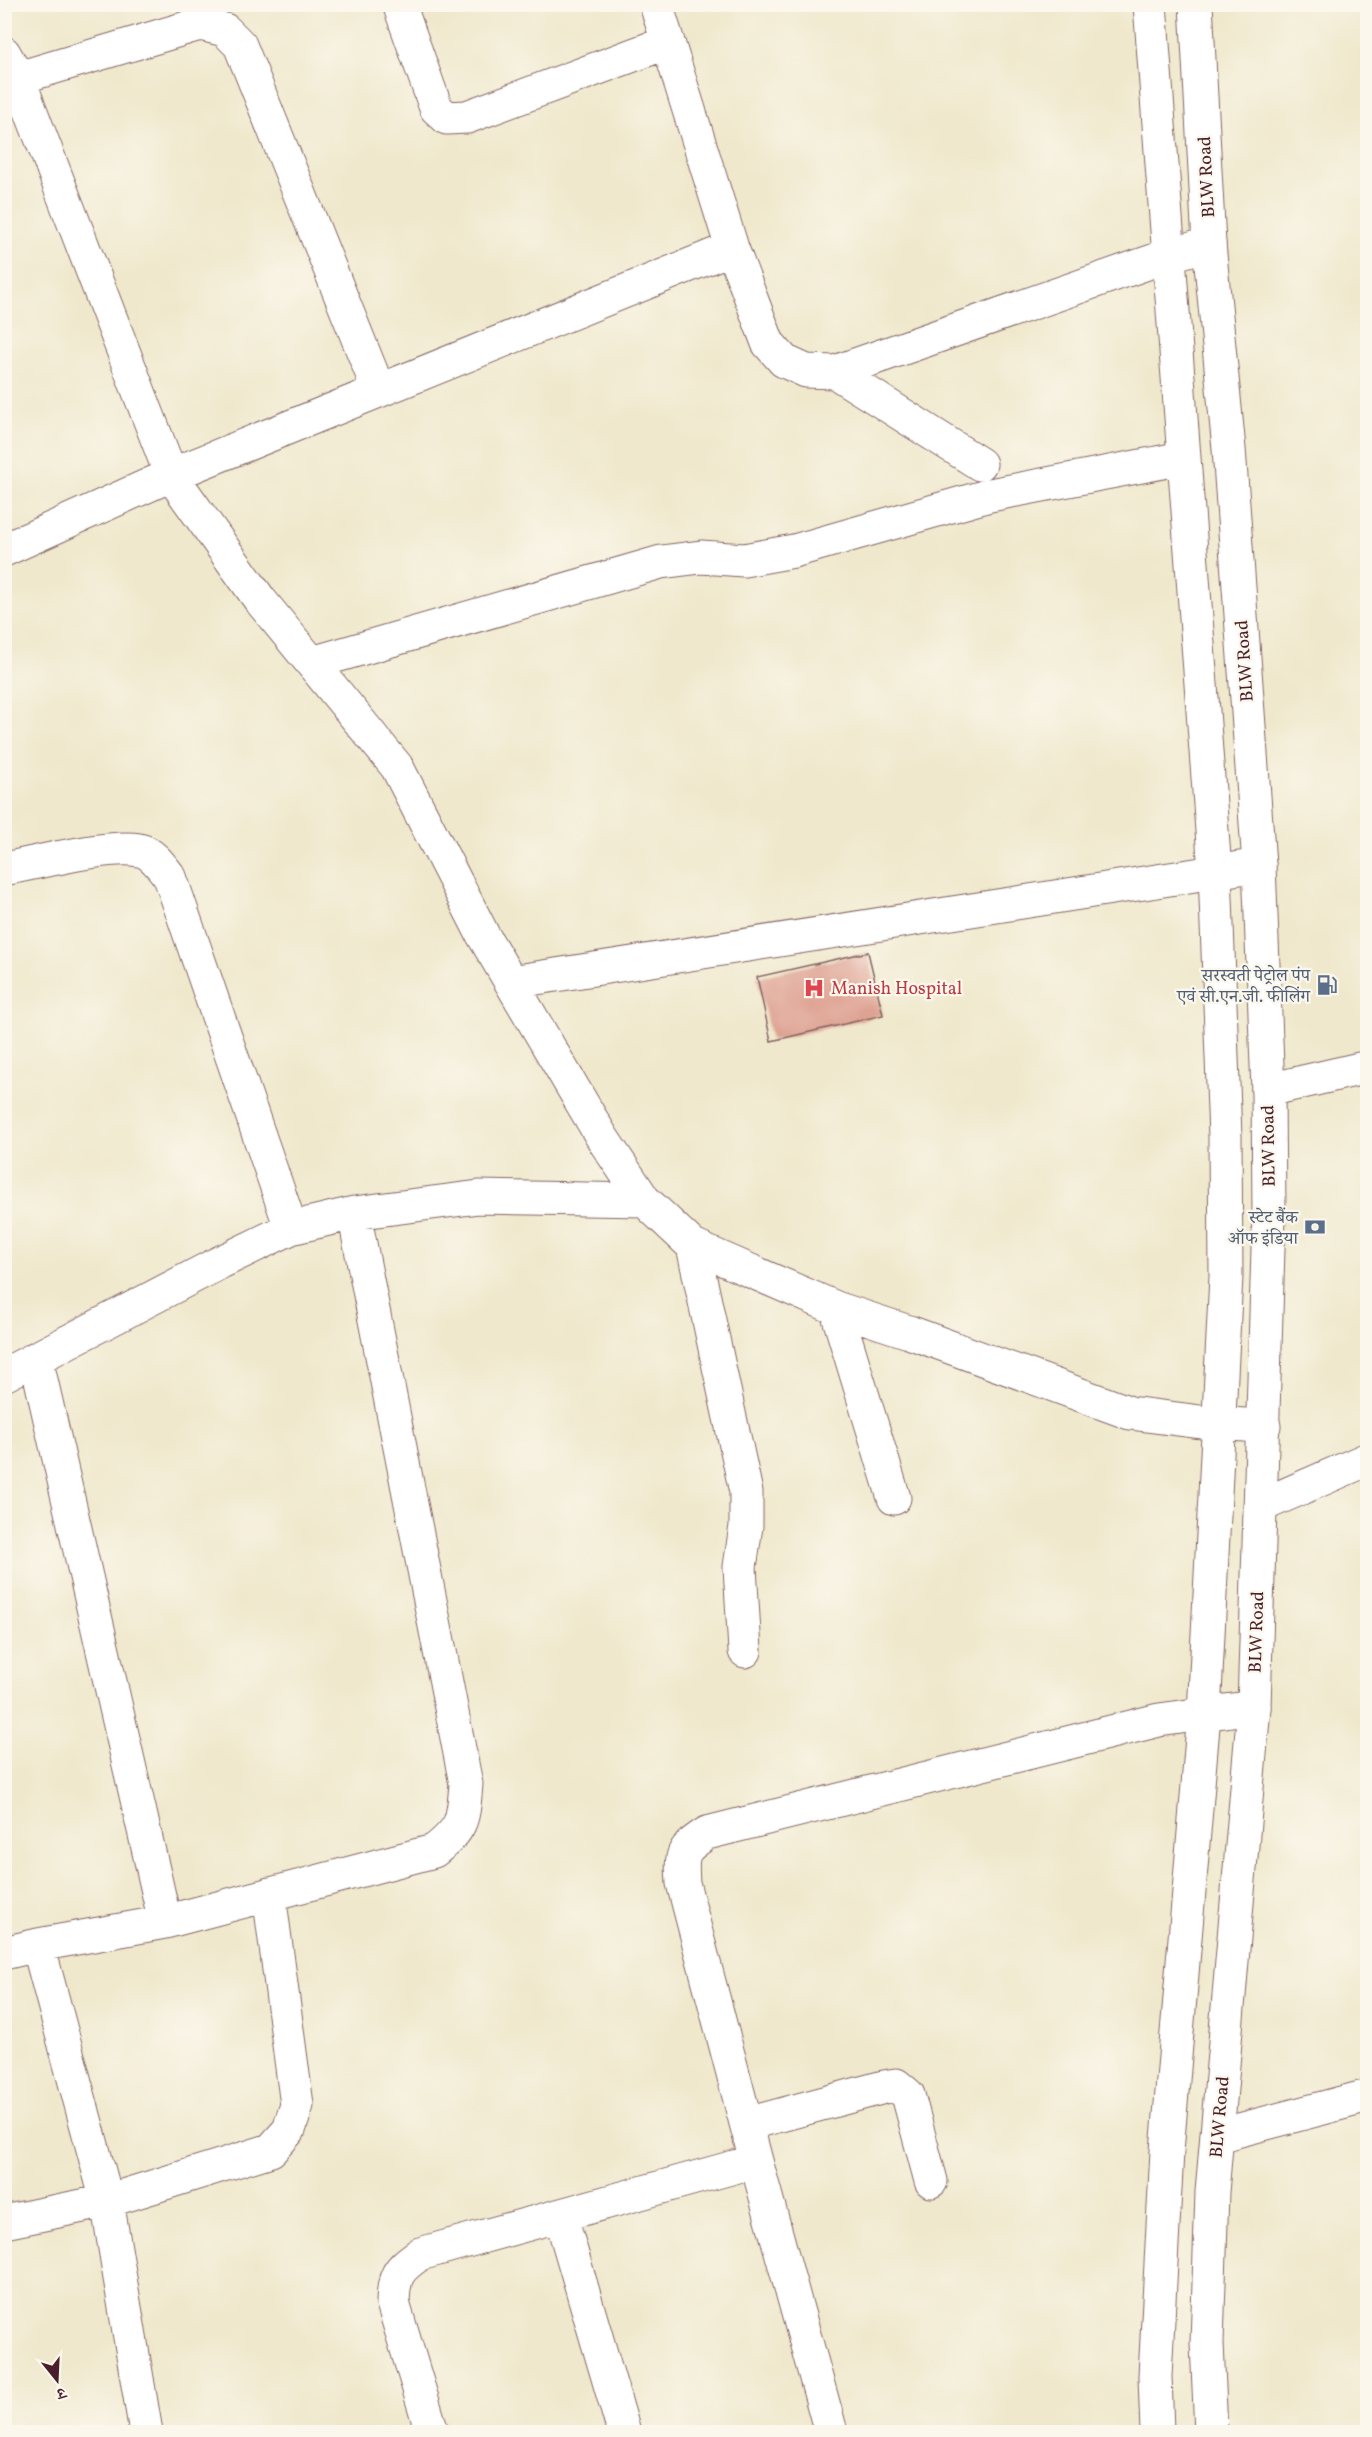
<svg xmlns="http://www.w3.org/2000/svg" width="1372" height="2437" viewBox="0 0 1372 2437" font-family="Vollkorn,'Noto Serif Devanagari',serif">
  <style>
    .building { fill: #dea192 }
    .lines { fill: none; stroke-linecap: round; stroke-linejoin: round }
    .minor-casing { stroke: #846563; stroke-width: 35 }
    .major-casing { stroke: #846563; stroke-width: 35 }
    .minor { stroke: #fff; stroke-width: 33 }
    .major { stroke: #fff; stroke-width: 33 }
    .labels { text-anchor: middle; stroke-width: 4.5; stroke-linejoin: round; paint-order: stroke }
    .street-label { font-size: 18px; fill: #4a1f2b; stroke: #fbf7ec }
    .service-label { font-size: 18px; fill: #4e5e75; stroke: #fbf7ec; text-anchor: end }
    .health-label { font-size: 18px; fill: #be3a42; stroke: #fbf7ec; text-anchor: start }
  </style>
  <rect width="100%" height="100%" fill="#fbf7ec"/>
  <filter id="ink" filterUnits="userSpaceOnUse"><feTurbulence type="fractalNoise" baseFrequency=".0167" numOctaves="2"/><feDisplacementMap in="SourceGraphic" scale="12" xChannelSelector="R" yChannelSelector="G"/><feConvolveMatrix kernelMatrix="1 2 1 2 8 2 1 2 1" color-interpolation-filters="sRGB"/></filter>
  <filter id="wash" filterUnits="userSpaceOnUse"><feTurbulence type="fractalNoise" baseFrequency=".008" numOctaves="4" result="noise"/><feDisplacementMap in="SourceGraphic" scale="24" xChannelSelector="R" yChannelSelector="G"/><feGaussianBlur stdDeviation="1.35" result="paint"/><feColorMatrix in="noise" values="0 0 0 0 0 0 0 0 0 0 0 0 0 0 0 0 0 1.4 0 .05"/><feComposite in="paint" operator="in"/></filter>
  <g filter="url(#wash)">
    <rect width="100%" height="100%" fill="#efe8cc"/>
    <g id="blocks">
      <path class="building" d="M868,952L883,1015L771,1041L757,977Z"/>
    </g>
  </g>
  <g filter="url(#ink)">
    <use href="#blocks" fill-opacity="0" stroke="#846563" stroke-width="1.5"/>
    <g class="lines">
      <g class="minor-casing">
        <path id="minor" d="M399,4L436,108L447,118L467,117L668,42
          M656,4L732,248L768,343L784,361L806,371L835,372L1170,255L1209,244
          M4,53L18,78L171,475L260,600L397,767L483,935L603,1139L644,1200L693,1246L836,1308L909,1332L1130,1413L1209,1423L1264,1426
          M18,78L200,24L225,30L240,45L379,391
          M835,372L980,464
          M4,550L171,475L732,248
          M312,663L661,562L701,557L744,560L794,551L990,495L1183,458
          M4,869C36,863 110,844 139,850C152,852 162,867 170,877L291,1228
          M511,982L1259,865
          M1268,1090L1368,1067
          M693,1246L746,1492V1526L740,1567L745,1651
          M836,1308L894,1498
          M36,1358L165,1922
          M4,1375L221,1262L291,1228L354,1213L479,1197L644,1200
          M1260,1506L1368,1459
          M38,1945L107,2201L146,2432
          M4,1953L38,1945L165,1922L434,1851C463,1828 463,1821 466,1784L354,1213
          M747,2124L884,2087L896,2085L908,2095L931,2181
          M1217,2136L1368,2096
          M561,2217L624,2432
          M4,2222L107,2201L271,2150L289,2130L297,2105L269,1894
          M432,2432L393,2303C394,2275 397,2270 420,2254L756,2161
          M831,2432L756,2161L683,1883C681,1853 681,1850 707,1833L1159,1720L1254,1707"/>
      </g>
      <g class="major-casing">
        <path id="major" d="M1150,4L1215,871L1225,1137L1226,1276L1204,1714L1167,2151L1155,2376L1157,2432
          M1196,4L1209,244L1229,449L1259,865L1268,1090L1269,1216L1254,1707L1212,2192L1207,2343L1211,2432"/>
      </g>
      <use href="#minor" class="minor"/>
      <use href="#major" class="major"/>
    </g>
  </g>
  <defs>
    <g id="fuel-bare" transform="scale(1.62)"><path d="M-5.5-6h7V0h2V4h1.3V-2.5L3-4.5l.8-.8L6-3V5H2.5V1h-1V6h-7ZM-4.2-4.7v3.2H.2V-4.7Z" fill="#5c6f8a" stroke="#fbf7ec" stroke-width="2.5" paint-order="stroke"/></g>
    <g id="hospital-bare" transform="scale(1.62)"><path d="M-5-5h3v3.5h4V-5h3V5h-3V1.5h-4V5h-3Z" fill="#e0444e" stroke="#fbf7ec" stroke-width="2.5" paint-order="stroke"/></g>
    <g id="bank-bare" transform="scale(1.62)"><path d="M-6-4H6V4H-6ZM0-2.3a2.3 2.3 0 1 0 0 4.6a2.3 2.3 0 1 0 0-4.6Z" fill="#5c6f8a" stroke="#fbf7ec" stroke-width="2.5" paint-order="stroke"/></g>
  </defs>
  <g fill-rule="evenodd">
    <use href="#fuel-bare" x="1327" y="985"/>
    <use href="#hospital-bare" x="814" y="988"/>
    <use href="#bank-bare" x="1315" y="1227"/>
  </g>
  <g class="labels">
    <g class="street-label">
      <text transform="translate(1206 177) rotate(-93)" y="6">BLW Road</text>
      <text transform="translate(1244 661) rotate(-94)" y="6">BLW Road</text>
      <text transform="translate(1268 1146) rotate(-91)" y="6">BLW Road</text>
      <text transform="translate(1256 1632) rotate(-88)" y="6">BLW Road</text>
      <text transform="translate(1219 2117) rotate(-85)" y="6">BLW Road</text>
    </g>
    <g class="service-label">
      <text x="1310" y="981">सरस्वती पेट्रोल पंप<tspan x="1310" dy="21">एवं सी.एन.जी. फीलिंग</tspan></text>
      <text x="1298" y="1223">स्टेट बैंक<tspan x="1298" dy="21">ऑफ इंडिया</tspan></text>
    </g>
    <g class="health-label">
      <text x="831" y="994">Manish Hospital</text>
    </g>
  </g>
  <rect width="1372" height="2437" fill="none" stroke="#fbf7ec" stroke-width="24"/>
  <g transform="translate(57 2380) rotate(162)" stroke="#fbf7ec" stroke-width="4.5" paint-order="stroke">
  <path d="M0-4.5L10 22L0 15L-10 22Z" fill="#4a1f2b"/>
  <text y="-9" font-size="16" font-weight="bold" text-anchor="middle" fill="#4a1f2b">उ</text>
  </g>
</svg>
